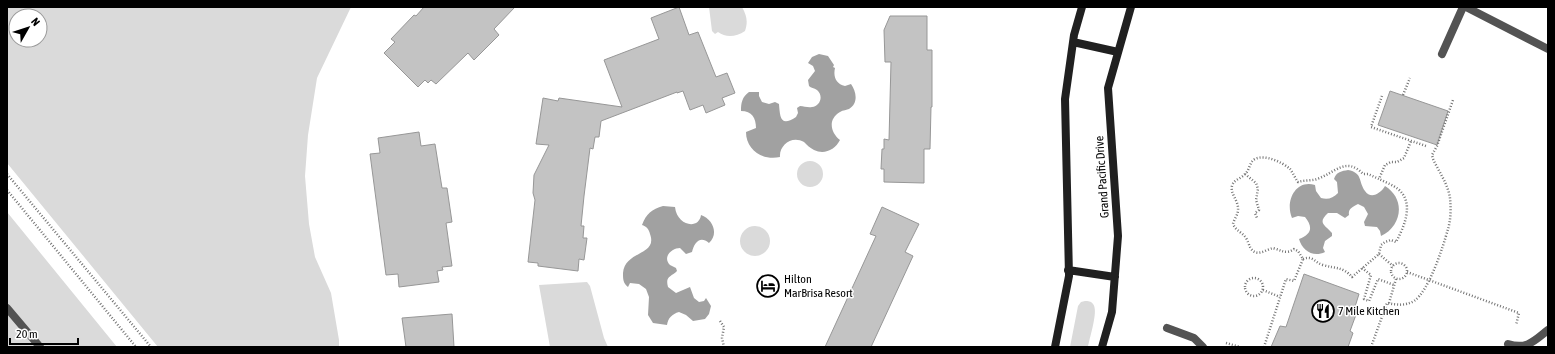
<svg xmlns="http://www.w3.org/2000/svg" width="1555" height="354" viewBox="0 0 1555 354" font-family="'Asap Condensed',sans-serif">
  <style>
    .green { fill: #dadada; fill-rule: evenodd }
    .water { fill: #a1a1a1 }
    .building { fill: #c3c3c3; stroke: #979797 }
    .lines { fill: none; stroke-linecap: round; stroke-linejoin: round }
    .path { stroke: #757575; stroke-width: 2.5; stroke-dasharray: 1 2; stroke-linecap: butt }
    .lane { stroke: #535353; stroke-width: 8 }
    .secondary { stroke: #202020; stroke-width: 8 }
    .labels { text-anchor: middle; stroke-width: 3; stroke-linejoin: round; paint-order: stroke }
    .street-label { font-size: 12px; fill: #000; stroke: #fff }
    .poi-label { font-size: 12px; fill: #000; stroke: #fff; text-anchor: start }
  </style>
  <rect width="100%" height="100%" fill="#fff"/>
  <path class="green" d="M7,7H351L317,78L308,135L305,176L309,224L315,257L331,293L339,340V347H158L7,163ZM16,16H40V40H16Z
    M709,7H742C747,16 748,22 745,31C736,37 726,38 718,32L715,34L712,31Z
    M797 174a13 13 0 1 1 26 0a13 13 0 1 1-26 0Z
    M7,212L117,347H7Z
    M740 241a15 15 0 1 1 30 0a15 15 0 1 1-30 0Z
    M587,282L590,286L604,338L608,347H550L539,285Z
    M1085,301C1088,301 1091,301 1093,304C1099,310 1089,339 1088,347H1070L1078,306L1081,302Z"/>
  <path class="water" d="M819,54L828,56L834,65L833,67L835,68C833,77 836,84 845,86L851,84C856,91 859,103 849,109C847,110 843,110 840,112C828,119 830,132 840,140C835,150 824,155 814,150C810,148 807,145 804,142C792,135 779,145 780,157C763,161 746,150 746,132L756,128C756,118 752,111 741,111C741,103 742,97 749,92H759V96L762,102L769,104L775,102L779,104C780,116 780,128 796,117L798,113L797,108L800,106C804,106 808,108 812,107C820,106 824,96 817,90C814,88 811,88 809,86L808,80L815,71L813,66L808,63L812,57Z
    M1348,170C1363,173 1358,181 1365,191C1371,200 1381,193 1385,186C1406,199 1402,226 1381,236L1380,231L1377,227L1365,226L1364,222L1368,214L1364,207L1358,204C1352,207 1348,209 1349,215L1345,218L1337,213H1328C1317,223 1325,225 1332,233V236L1325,241L1323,248L1325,252C1313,258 1302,250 1299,239C1312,234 1313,227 1305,217L1298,216L1292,218C1285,202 1295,179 1315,185L1316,191L1321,198C1328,200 1333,198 1338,193L1337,182L1334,179C1336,172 1342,171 1348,170Z
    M663,206L675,207C677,226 699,230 701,215C713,219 719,234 709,243C700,235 694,243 692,252L686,254L680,248C672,248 662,257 670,265C672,266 674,267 676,268L677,271C671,277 665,276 668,287L676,293L690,287L694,298L699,302L704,301L706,298L711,306L709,314L705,319L693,321L686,315L679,312C672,314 668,318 667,325L653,323L648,315L649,297L646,289L639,284L630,283L628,287C623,283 623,279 623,273C625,250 658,256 650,234C649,229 646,226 642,225C646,214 652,209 663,206Z"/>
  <path class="building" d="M424,7H515L494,29L499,35L474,60L468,53L436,84L431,80L428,83L425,80L418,87L384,53L395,42L391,39L414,15L416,16Z
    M679,7L689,35L698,32L716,77L727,73L735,93L722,98L725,105L706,113L703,105L690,110L683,91L677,93V92L601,121L599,137H595L593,149L590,148L584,196L581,226H584L583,238H587L584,260L579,259L578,271L538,266V263L528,262L535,200L533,193L534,175L549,145L536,144L543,98L558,101L559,98L622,107L604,60L659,39L651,18Z
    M890,16H927V50H932V107H931L930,149H924V183L884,182V169H881L882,149H884V139L889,140L891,62H885L884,30Z
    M1390,91L1448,111L1437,145L1378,125Z
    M419,132L421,146L435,144L442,188H447L452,222L446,223L452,266L442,267L443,270L437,271L439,282L399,287L398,274L386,275L370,154L380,153L378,138Z
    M882,207L919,224L905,252L913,256L871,347H825L876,236L870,234Z
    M1304,274L1359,294L1354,310L1357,312L1350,331L1353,333L1348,347H1271L1280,326L1286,327Z
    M452,314L454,347H406L402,318Z"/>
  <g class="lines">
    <path class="path" d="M1403,95L1410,78
      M1382,96L1371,127L1426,146
      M7,174L151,347
      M1245,174L1256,183L1258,189L1256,200L1259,210L1255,213L1257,218
      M7,190L136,347
      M1379,254L1393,266
      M1303,259C1313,255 1315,263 1323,265C1336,269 1342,266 1352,277L1379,254L1381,245L1385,242L1391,240L1396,242C1404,227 1415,203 1398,189C1393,185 1385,182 1379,179
      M1391 271a8 8 0 1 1 16 0a8 8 0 1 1-16 0Z
      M1362,268L1371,275L1364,299L1369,301L1378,279L1394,285
      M1407,272L1519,313L1516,325
      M1245 287a9 9 0 1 1 18 0a9 9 0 1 1-18 0Z
      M1263,290L1280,297
      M1389,303L1396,279
      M720,321L724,327L722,338L724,347
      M1226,343L1240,347
      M1264,347L1286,279L1294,281L1303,259L1298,251L1294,249C1286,255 1281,250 1273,248C1265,250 1256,258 1250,247C1249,245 1248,241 1246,238C1242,232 1236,231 1233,224C1234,219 1238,215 1238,210C1239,201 1230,194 1232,186C1234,179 1241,179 1245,174C1250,170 1249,162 1255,159C1265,154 1282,162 1290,169C1293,173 1295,178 1298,182C1304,180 1311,181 1317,179C1335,173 1346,156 1363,174H1368L1379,179L1385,165L1391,162H1397L1404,158L1411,141
      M1371,347L1387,303C1397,305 1405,306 1414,301C1429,291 1443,247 1448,229C1451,219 1451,208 1450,198C1448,184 1439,172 1433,159L1432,155L1437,146L1453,100"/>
    <path class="lane" d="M1466,7L1548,49
      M1442,54L1463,7
      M7,308L40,347
      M1167,328L1194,338L1203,347
      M1508,344C1527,350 1534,341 1548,330"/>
    <path class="secondary" d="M1073,42L1118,52
      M1068,270L1115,277
      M1055,347L1069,276L1065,99L1074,35L1082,7
      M1102,347L1112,312L1118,236L1108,88L1131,7"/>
  </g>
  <defs>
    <g id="hotel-ring" transform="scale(1.15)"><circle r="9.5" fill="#fff" stroke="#000" stroke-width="1.5"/><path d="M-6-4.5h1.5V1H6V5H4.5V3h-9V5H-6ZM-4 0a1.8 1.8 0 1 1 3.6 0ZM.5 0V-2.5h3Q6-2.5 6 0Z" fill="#000"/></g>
    <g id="restaurant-ring" transform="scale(1.15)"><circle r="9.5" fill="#fff" stroke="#000" stroke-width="1.5"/><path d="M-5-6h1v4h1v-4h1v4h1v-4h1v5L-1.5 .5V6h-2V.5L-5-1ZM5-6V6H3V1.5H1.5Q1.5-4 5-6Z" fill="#000"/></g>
  </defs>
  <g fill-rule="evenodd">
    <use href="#hotel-ring" x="768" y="286"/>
    <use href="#restaurant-ring" x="1323" y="311"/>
  </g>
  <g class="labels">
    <g class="street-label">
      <text transform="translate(1102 177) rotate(-94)" y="4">Grand Pacific Drive</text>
    </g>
    <g class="poi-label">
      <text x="784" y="283">Hilton<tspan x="784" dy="14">MarBrisa Resort</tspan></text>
      <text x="1338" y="315">7 Mile Kitchen</text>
    </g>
  </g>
  <rect width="1555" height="354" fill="none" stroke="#000000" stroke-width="16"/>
  <g transform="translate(28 28) rotate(51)"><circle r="19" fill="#ffffff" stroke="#999999"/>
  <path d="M0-3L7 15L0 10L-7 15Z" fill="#000000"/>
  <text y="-6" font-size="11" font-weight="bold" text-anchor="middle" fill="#000000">N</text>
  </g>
  <path d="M10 338v6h68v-6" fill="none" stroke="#000000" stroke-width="2"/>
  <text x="16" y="338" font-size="12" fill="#000000" stroke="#ffffff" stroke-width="3" paint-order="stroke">20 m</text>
</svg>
